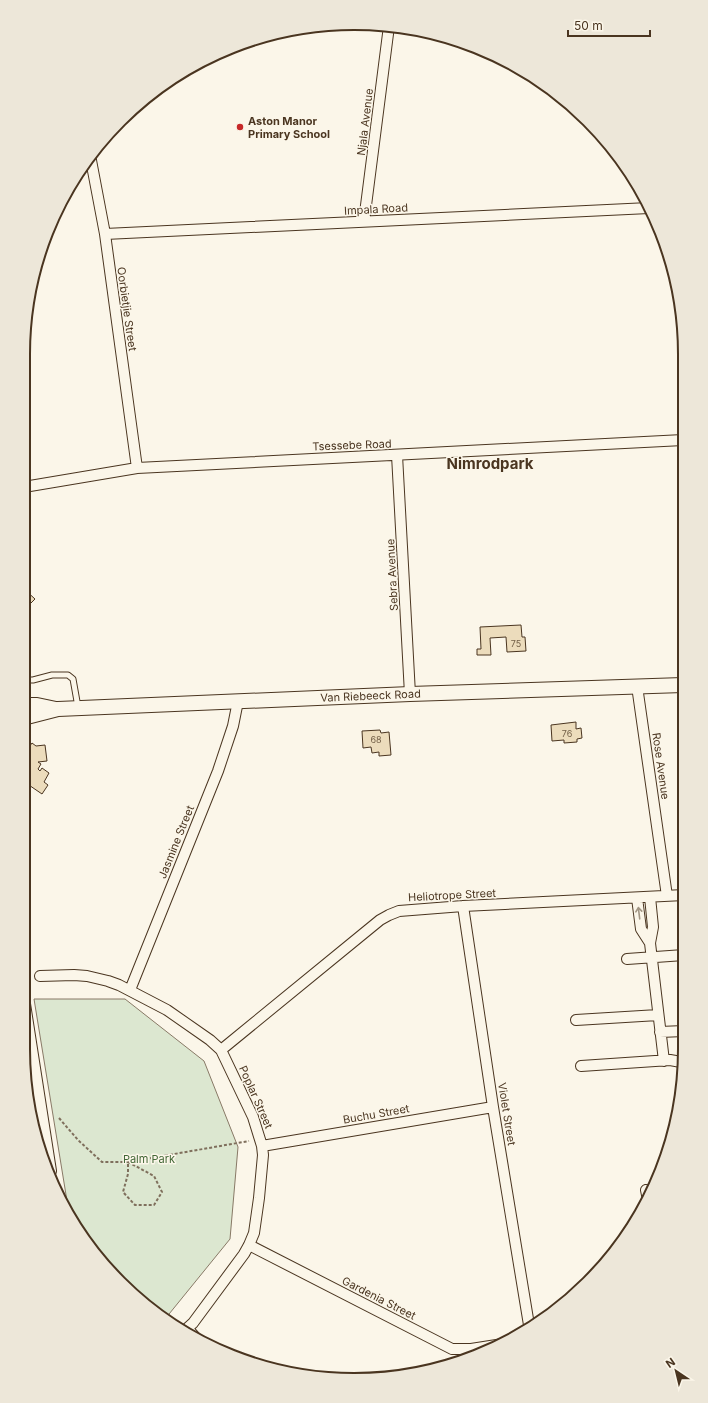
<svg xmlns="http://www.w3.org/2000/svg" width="708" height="1403" viewBox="0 0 708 1403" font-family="Inter,sans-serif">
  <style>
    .green { fill: #dce7d0; stroke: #887966 }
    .building { fill: #ecdcbc; stroke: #4a3520 }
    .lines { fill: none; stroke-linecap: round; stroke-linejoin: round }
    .lane-casing { stroke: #4a3520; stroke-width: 7 }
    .street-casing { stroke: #4a3520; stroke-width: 12 }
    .secondary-casing { stroke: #4a3520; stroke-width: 16 }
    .path { stroke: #7f6f5c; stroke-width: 2; stroke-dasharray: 3 2; stroke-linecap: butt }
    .lane { stroke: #fbf6e9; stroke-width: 5 }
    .street { stroke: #fbf6e9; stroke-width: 10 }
    .secondary { stroke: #fbf6e9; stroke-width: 14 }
    .oneway { stroke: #a29684 }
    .poi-dot { fill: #c62828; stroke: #fbf6e9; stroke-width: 1.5 }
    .labels { text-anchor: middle; stroke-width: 3; stroke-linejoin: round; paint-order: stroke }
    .number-label { font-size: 9px; fill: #725f47 }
    .poi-label { font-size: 11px; font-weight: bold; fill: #4a3520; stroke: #fbf6e9; text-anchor: start }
    .street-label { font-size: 11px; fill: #4a3520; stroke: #fbf6e9 }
    .park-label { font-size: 11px; fill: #436837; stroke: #fbf6e9 }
    .district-label { font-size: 15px; font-weight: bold; fill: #4a3520; stroke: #fbf6e9 }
    .rim { fill: none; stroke: #4a3520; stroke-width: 2 }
  </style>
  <rect width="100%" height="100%" fill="#fbf6e9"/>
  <path class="green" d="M34,999H125L204,1061L238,1147L230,1239L165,1319L136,1298L92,1251L68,1207Z"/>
  <path class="building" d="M23,588L35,599L23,611Z
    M521,625L522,637H525L526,651L507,652L506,637L490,638L491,655H477V649H481L480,627Z
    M576,722V729L581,728L582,738L577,739V742L564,743V740L552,741L551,725Z
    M380,730L381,733L389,732L391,755L379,756V752L372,753L371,747L363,748L362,731Z
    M32,743L36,746L45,745L47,761L38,762L41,764L38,769L40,771L42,768L49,773L44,782L48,785L42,794L23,781V755Z"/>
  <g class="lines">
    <g class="lane-casing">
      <path id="lane" d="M23,680H33L52,675H68L73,679L78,707"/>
    </g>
    <g class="street-casing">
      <path id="street" d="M90,155L105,234L137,468
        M364,221L389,26
        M105,234L649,208
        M397,455L410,694
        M24,487L137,468L683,440
        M637,686L667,896
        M650,897L653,927L650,943L664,1061
        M637,898L641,929L650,943
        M463,906L493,1107L529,1325
        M627,959L684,955
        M40,976L74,975L87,976L108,981L119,985L167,1010L210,1040L221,1050L253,1117L262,1146L263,1155L259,1198L254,1233L249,1245L244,1254L193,1323L183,1332
        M130,990L218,771L233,726L238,701
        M576,1020L658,1015
        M660,1032L684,1031
        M221,1050L380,920L389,915L399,911L463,906L684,895
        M581,1066L670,1060L681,1062L684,1064
        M262,1146L493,1107
        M646,1190L648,1200
        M249,1245L452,1349H471L503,1344
        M188,1329L196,1338"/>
    </g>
    <g class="secondary-casing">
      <g id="secondary">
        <path d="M23,705H37L56,709"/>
        <path id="s1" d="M23,718L58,709L410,694L683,685"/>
        <path d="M23,1004L49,1171"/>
      </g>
    </g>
    <path class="path" d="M59,1118L78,1140L102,1162H128L249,1141
      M128,1162L154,1176L162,1192L154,1205H135L123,1192L128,1174Z"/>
    <use href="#lane" class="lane"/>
    <use href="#street" class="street"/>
    <use href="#secondary" class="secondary"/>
  </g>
  <defs><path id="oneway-shaft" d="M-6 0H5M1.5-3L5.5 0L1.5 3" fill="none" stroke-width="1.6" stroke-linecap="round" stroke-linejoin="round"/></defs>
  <use class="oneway" href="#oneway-shaft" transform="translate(639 913) rotate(-97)"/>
  <circle class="poi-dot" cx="240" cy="127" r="4"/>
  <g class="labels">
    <g class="number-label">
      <text x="516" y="647">75</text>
      <text x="567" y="737">76</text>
      <text x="376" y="743">68</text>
    </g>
    <g class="poi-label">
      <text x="248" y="125">Aston Manor<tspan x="248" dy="13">Primary School</tspan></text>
    </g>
    <g class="street-label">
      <text transform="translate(365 122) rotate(-83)" y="4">Njala Avenue</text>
      <text transform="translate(376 209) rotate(-3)" y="4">Impala Road</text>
      <text transform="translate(127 309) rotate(82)" y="4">Oorbietjie Street</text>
      <text transform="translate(352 445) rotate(-2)" y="4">Tsessebe Road</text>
      <text transform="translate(392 575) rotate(-93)" y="4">Sebra Avenue</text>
      <text dy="4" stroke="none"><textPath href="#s1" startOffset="349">Van Riebeeck Road</textPath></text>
      <text transform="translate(661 766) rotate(82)" y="4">Rose Avenue</text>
      <text transform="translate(176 842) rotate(-68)" y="4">Jasmine Street</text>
      <text transform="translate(452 895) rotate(-3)" y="4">Heliotrope Street</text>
      <text transform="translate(256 1097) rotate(66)" y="4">Poplar Street</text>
      <text transform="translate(376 1114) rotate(-10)" y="4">Buchu Street</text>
      <text transform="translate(507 1114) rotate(81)" y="4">Violet Street</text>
      <text transform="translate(379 1298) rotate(27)" y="4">Gardenia Street</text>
    </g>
    <g class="park-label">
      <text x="149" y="1163">Palm Park</text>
    </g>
    <g class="district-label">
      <text x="490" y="469">Nimrodpark</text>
    </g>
  </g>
  <path d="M0 0H708V1403H0ZM354 30H354A324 324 0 0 1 678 354V1049A324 324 0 0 1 354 1373H354A324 324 0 0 1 30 1049V354A324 324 0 0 1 354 30Z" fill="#ede7d9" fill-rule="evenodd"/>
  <path class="rim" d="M354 30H354A324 324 0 0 1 678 354V1049A324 324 0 0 1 354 1373H354A324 324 0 0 1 30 1049V354A324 324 0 0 1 354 30Z"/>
  <g transform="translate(676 1371) rotate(325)" stroke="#fbf6e9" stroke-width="3" paint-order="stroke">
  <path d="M0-3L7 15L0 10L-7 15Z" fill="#4a3520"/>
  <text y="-6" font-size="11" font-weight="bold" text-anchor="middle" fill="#4a3520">N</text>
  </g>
  <path d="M568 30v6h82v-6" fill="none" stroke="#4a3520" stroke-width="2"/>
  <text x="574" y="30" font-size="12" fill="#4a3520" stroke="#fbf6e9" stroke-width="3" paint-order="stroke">50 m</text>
</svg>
